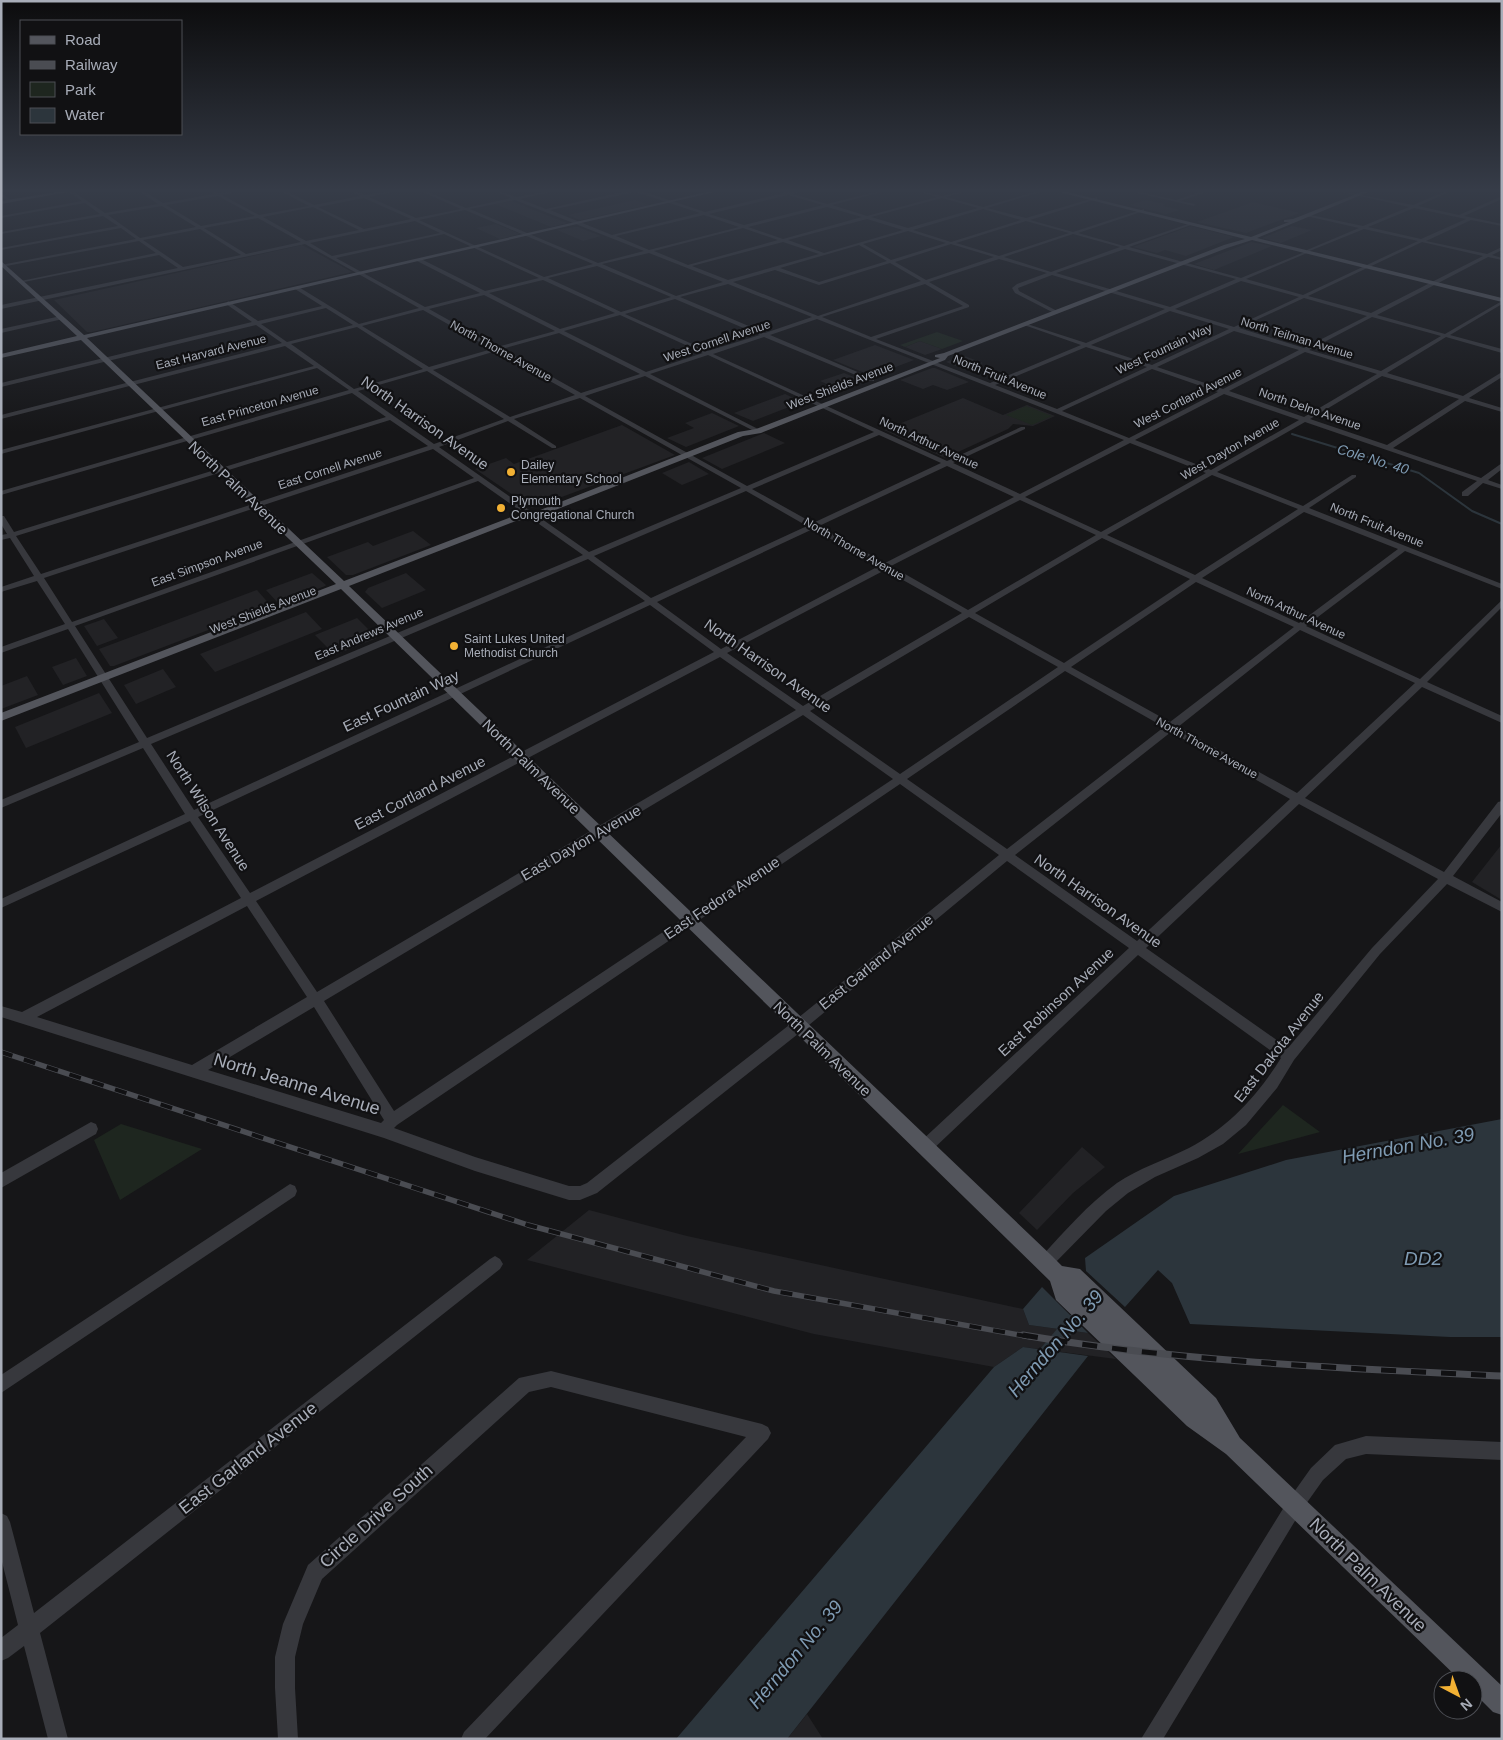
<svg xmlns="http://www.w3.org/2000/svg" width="1503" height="1740" viewBox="0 0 1503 1740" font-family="Helvetica,sans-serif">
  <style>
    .built { fill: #222225 }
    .green { fill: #1e261f }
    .water { fill: #2c353c }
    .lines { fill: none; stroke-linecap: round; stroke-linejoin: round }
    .stream { stroke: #2c353c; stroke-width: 2 }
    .canal { fill: #2c353c; fill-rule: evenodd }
    .minor { fill: #37383d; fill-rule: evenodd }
    .major { fill: #53555c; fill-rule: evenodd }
    .rail-far1-casing { stroke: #4a4c52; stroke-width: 5.5 }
    .rail-casing { stroke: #4a4c52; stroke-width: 7 }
    .rail-far1 { stroke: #111113; stroke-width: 4; stroke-dasharray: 12; stroke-linecap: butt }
    .rail { stroke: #111113; stroke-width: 5; stroke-dasharray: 15; stroke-linecap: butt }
    .poi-dot { fill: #f2b134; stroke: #111113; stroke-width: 2 }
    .labels { text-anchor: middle; stroke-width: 4.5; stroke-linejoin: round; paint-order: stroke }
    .far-street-label { font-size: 12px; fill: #a8adb8; stroke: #111113 }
    .far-poi-label { font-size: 12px; fill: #a8adb8; stroke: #111113; text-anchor: start }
    .far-water-label { font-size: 14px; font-style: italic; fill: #7f9bb3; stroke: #111113 }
    .street-label { font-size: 15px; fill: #a8adb8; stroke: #111113 }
    .near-street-label { font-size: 18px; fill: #a8adb8; stroke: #111113 }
    .near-water-label { font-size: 19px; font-style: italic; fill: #7f9bb3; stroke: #111113 }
  </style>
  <rect width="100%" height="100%" fill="#161618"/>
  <path class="built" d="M635,200L648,205L580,220L568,215Z
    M1146,200L1165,204L1163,206L1180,210L1166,214L1129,205Z
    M512,201L531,209L567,223L551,227L495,204Z
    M1253,202L1300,213L1246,233L1197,222Z
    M496,224L520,234L500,239L476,228Z
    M1191,226L1234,237L1186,256L1165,250L1157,253L1133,247Z
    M1292,226L1312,230L1281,243L1262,238Z
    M574,227H578L601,236L583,241L557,230Z
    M1251,242L1272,246L1214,270L1194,264Z
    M302,245L352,272L92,332H87L54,300Z
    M920,341L942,349L925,355L905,347Z
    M875,345L914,360L872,376L833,360Z
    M962,355L983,363L966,370L946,362Z
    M932,368H935L969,382L947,390L933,385L923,389L900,380Z
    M844,373L861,380L838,389L820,381Z
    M785,394L802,402L753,421L734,413Z
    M963,398L1003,415L1027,405L1055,416L1033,426L1013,424L1008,429L945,458L884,430Z
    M712,413L739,426L686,447L667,438L694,428L685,423Z
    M622,425L675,455L532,508L475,469L506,458L514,464Z
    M764,433L785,443L722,469L702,458Z
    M689,462L709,474L682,485L662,473Z
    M413,531L431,545L353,575H346L327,557L368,542L373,546Z
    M312,573L326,585L325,586L279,604L266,590Z
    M406,573L426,590L382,608L365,592L368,588Z
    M257,590L271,606L114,666H110L99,649Z
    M306,612L322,629L215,672L200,654Z
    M357,618L377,638L335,655L315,635Z
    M104,619L118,638L97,646L84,626Z
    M76,658L87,676L63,685L52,667Z
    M163,669L176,687L136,704L124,685Z
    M27,676L38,695L1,709V686Z
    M99,693L112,713L26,748L15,727Z
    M1502,844V900L1472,882Z
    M1082,1147L1105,1167L1073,1193L1037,1230L1019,1213Z
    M589,1210L687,1236L1023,1309L1029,1325L1088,1333L1116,1359L1023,1347L994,1367L814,1334L527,1260Z
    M807,1714L823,1739H787Z"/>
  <path class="green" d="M937,332L963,341L942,349L920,341L905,347L900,345Z
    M1026,406L1052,416L1032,425L1006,415Z
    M1283,1105L1320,1132L1238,1154Z
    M121,1124L202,1149L120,1200L94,1140Z"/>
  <path class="water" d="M1502,1119V1337H1450L1190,1324L1172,1283L1158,1270L1125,1307L1086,1271L1085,1258L1174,1196L1286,1160Z
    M1042,1287L1088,1333L1029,1325L1023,1309Z
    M1023,1347L1088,1356L787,1739H676L994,1367Z"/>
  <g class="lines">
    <path class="stream" d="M1292,434L1419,473L1472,511L1502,524"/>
    <path class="canal" d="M1073,1314L1078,1316L1080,1321L1078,1326L1045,1365L1040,1367L1035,1365L1033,1360L1035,1355L1068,1316Z"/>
    <path class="minor" d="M64,188H68L105,213L158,204L134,188H139L163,203L214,194L205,188H210L219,193L255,188L222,195L259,215L309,206L275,188H280L314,205L360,196L344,188H349L365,195L410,188L369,197L416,218L461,209L414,188H419L466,208L511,198L487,188H492L516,197L567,188L520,199L546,209L631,190L627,188H633L705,212L784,193L768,188L788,192L813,188L793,194L827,204L891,188H897L832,205L867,216L937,197L908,188L942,196L976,188L946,197L983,207L1048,188H1054L987,208L1026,218L1097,197V199L1030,220L1073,232L1144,209V211L1078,233L1124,246L1191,223V225L1129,247L1241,278L1307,251V253L1246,279L1303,295L1418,241L1364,229L1307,252V250L1359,228L1306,216V214L1363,226L1409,207L1324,188L1413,205L1453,188H1458L1418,206L1459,215L1502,196V199L1464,216L1502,224V226L1471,220L1426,241L1487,254L1502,247V250L1492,255L1502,258V260L1488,257L1377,315L1445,334L1502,301V304L1450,335L1502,349V353L1446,337L1387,373L1463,396L1502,372V377L1469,398L1502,408V412L1465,401L1393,448L1481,478L1502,463V469L1488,480L1502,485V489L1483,483L1468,496H1462V492L1477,481L1305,422L1217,472L1303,506L1352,475H1356V477L1309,508L1502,584V589L1405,551L1306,626L1420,679L1502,600V607L1427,682L1502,716V723L1422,687L1305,798L1444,872L1498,802L1502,801V813L1453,876L1502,902V912L1447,884L1380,954L1294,1060L1277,1088L1246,1125L1223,1144L1198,1158L1155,1177L1128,1193L1106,1211L1050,1268L1045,1271L1040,1268L1037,1263L1040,1258C1064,1232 1088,1204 1117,1183C1139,1168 1165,1160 1189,1148C1229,1127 1258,1095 1281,1058L1138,955L930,1152L925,1154L920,1152L918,1147L920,1142L1129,948L1007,861L803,1030L597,1193L580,1200H569L475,1171L384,1138L1,1017V1006L22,1012L241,898L190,821L1,908V899L185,814L143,748L1,808V800L139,742L68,629L1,653V647L65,624L37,581L1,592V587L34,576L10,538L1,540V535L7,534L1,524V516H4L14,532L386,417L352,393L1,495V491L349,390L317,368L1,454V450L314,366L285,346L1,419V415L282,343L256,325L1,387V383L252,322L226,304L228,301L258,321L322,306L295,289L297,286L359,324L419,308L305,244L1,309V305L178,268L159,255L19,283L21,281L156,253L139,241L1,267V265L136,239L121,228L1,250V248L118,226L103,216L1,234V232L100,214L85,203L1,218V216L82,201ZM636,192L700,213L612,235L550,210ZM788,195L823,205L744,225L709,214ZM218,196L255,216L201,226L166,205ZM364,198L411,219L364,229L318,207ZM942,198L978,208L908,228L871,217ZM515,200L644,251L598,263L470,209ZM162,206L196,227L140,238L108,215ZM313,207L359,230L306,241L263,217ZM827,207L862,217L783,239L748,227ZM1414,208L1466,219L1421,239L1368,227ZM983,209L1021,220L951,242L913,230ZM465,210L593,264L544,277L419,220ZM704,215L739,227L649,250L616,236ZM258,218L301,242L246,254L204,228ZM867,219L903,230L824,253L788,240ZM415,221L440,233L332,256L310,243ZM1026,221L1069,233L999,256L956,243ZM743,228L778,240L688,265L654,251ZM200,229L241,255L183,267L143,240ZM908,231L946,243L891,260L863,244ZM444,234L539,278L485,291L421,259H417V261L480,293L425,307L336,258ZM1073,234L1120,247L1051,272L1004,257ZM783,242L819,254L728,280L692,266ZM1422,242L1483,256L1371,313L1308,296ZM951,244L994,257L926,280L895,262ZM859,245L887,261L819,282L780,268ZM1125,249L1236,279L1170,307L1056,273ZM649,253L723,282L676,296L602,264ZM999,259L1047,273L1017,284L1012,288L1015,293L1054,313L1059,312L1019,291L1018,288L1052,275L1165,309L1086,343L1024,323V325L1081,345L990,383L876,339L969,307V305L929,282ZM890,263L921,281L818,316L733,282L775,270L819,285ZM597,266L671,297L621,312L548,278ZM543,280L615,313L560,329L489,293ZM1241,281L1299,297L1234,327L1175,309ZM728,284L812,317L765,333L680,297ZM925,284L963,306L871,337L822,317ZM484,295L555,331L497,347L429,309ZM1304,298L1367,316L1304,348L1239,328ZM675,299L760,335L708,351L625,314ZM326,308L353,325L287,342L261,324ZM423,310L492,349L429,367L362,326ZM1170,311L1229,329L1152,365L1091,345ZM620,315L703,353L646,372L564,331ZM1372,317L1441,336L1381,371L1309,350ZM817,319L1124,440L1020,494L953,463L1025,429V427H1021L947,461L713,354L764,337L870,381H874V379L770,335ZM357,327L423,369L354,389L291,344ZM1234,331L1299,350L1223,389L1157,367ZM559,333L640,374L581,393L502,349ZM1086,347L1147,367L1057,409L995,385ZM496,351L575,395L510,417L433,370ZM1305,352L1377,374L1304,417L1229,391ZM708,355L874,432L747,486L585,396L645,376L756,432H760V430L650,374ZM1152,369L1218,392L1129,438L1062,411ZM427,371L504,419L434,444L358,391ZM1382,376L1459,399L1387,445L1310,419ZM1224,394L1299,420L1211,470L1135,440ZM580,398L741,488L589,552L439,447L508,421L552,448H556V446L514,419ZM390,420L428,446L41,574L16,536ZM879,435L941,463L813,523L752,489ZM1130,443L1206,473L1101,532L1025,497ZM433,449L474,478L72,622L44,578ZM947,466L1014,497L885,563L819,526ZM1212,475L1298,509L1195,575L1107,535ZM478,481L583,555L147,738L75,626ZM746,491L807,526L651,598L594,556ZM1020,500L1096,535L968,610L891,566ZM1304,512L1398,549L1299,623L1202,578ZM813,529L879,566L721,649L657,602ZM1102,538L1190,579L1064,663L975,613ZM588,559L645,601L194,810L151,744ZM885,570L962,613L803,706L727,653ZM1196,582L1294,627L1170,722L1071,667ZM650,605L714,652L250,893L198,817ZM969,617L1058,667L900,774L810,711ZM1300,630L1415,683L1297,793L1178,727ZM720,657L796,710L317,992L256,901ZM1065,671L1164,727L1007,849L907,779ZM803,715L893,779L394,1111L324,1001ZM1171,732L1290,799L1137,941L1015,855ZM900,784L999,855L793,1022L587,1183L580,1186H569L475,1157L394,1128L397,1125ZM1299,804L1438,879L1372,948L1288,1048L1146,948ZM247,906L307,997L192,1065L37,1017ZM314,1007L384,1120L381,1123L208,1070Z
      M1212,188H1218L1180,201L1195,204L1194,206L1125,190L1127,189L1176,200Z
      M1,193L11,200V202H9L1,196Z
      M61,316L63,319L1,333V329Z
      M91,1122L96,1124L98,1129L96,1134L1,1188V1173Z
      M290,1184L295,1186L297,1191L295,1196L1,1393V1375Z
      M495,1256L500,1259L503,1264L500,1269L40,1633L68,1739H48L24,1646L8,1658L1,1661V1638L18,1625L1,1558V1513L7,1516L10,1522L34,1613L490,1259Z
      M551,1371L762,1424L768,1427L771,1433L768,1439L485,1739H461L464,1732L746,1437L551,1387L529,1392L322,1579L303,1624L295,1657V1688L298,1739H278L275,1688V1657L283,1624L308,1565L519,1378Z
      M1366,1436L1502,1442V1460L1366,1454L1346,1459L1323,1480L1301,1511L1163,1739H1141L1289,1499L1311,1468L1335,1445Z"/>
    <path class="major" d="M81,188H91L1,204V201Z
      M724,188H732L87,338L344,581L511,517L530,514L738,432L756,429L940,358L935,357V355L944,353L1224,245L1245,239L1043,188H1051L1251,237L1289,222H1284V220L1293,219L1372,188H1378L1257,238L1502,298V302L1252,240L1227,248L948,356L945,360L761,433L743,436L535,518L516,521L349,586L1052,1256L1062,1266L1080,1269L1216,1398L1240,1438L1502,1686V1715L1493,1712L1473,1692V1680H1460L1226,1454L1187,1426L1056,1300L1050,1281L341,589L1,721V713L336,584L81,340L1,358V354L77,336L1,266V261L84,335Z"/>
    <g class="rail-far1-casing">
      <path id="rail-far1" d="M1,1052L528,1225L774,1291L1031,1337"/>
    </g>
    <g class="rail-casing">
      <path id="rail" d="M1023,1335C1181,1362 1342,1368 1502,1376"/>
    </g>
    <use href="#rail-far1" class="rail-far1"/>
    <use href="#rail" class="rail"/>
  </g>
  <linearGradient id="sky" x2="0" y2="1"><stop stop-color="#0c0c0d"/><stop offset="0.44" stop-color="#363c48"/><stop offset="1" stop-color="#363c48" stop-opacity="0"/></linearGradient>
  <rect width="1503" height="432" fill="url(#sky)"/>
  <g class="poi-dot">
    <circle cx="511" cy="472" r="5"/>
    <circle cx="501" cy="508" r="5"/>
    <circle cx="454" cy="646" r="5"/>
  </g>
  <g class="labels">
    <g class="far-street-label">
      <text transform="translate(1297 338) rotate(17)" y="4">North Teilman Avenue</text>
      <text transform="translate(717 341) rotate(-18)" y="4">West Cornell Avenue</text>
      <text transform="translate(1164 349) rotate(-25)" y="4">West Fountain Way</text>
      <text transform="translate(501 351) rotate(29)" y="4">North Thorne Avenue</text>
      <text transform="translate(211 352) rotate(-14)" y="4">East Harvard Avenue</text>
      <text transform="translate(1000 377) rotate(22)" y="4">North Fruit Avenue</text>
      <text transform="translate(840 386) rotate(-21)" y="4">West Shields Avenue</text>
      <text transform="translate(1188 398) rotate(-27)" y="4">West Cortland Avenue</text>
      <text transform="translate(260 406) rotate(-16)" y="4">East Princeton Avenue</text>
      <text transform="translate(1310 409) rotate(19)" y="4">North Delno Avenue</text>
      <text transform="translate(929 443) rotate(25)" y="4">North Arthur Avenue</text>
      <text transform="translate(1230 449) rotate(-30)" y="4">West Dayton Avenue</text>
      <text transform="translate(330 469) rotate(-18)" y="4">East Cornell Avenue</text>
      <text transform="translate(1377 525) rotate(22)" y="4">North Fruit Avenue</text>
      <text transform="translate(854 549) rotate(30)" y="4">North Thorne Avenue</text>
      <text transform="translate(207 563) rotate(-20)" y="4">East Simpson Avenue</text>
      <text transform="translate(263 610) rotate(-21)" y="4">West Shields Avenue</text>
      <text transform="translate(1296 613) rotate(25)" y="4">North Arthur Avenue</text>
      <text transform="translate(369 634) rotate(-23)" y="4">East Andrews Avenue</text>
      <text transform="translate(1207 748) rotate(29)" y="4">North Thorne Avenue</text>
    </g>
    <g class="far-poi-label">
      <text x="521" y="469">Dailey<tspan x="521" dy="14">Elementary School</tspan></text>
      <text x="511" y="505">Plymouth<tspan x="511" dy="14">Congregational Church</tspan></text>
      <text x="464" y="643">Saint Lukes United<tspan x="464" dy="14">Methodist Church</tspan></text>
    </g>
    <g class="far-water-label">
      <text transform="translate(1373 459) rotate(17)" y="5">Cole No. 40</text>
    </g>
    <g class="street-label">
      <text transform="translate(425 423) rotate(35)" y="5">North Harrison Avenue</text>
      <text transform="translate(238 488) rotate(43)" y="5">North Palm Avenue</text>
      <text transform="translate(768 666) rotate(35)" y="5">North Harrison Avenue</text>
      <text transform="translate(401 701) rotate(-25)" y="5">East Fountain Way</text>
      <text transform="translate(531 767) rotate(44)" y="5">North Palm Avenue</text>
      <text transform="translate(420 793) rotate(-27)" y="5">East Cortland Avenue</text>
      <text transform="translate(208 811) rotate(57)" y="5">North Wilson Avenue</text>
      <text transform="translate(581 843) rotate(-30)" y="5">East Dayton Avenue</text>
      <text transform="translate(722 898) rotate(-34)" y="5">East Fedora Avenue</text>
      <text transform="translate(1098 901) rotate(35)" y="5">North Harrison Avenue</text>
      <text transform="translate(876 962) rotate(-39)" y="5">East Garland Avenue</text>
      <text transform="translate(1056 1002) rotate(-43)" y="5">East Robinson Avenue</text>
      <text transform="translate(1279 1047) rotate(-52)" y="5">East Dakota Avenue</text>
      <text transform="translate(822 1049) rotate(44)" y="5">North Palm Avenue</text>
    </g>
    <g class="near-street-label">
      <text transform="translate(297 1084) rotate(17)" y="6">North Jeanne Avenue</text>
      <text transform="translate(248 1458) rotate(-38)" y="6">East Garland Avenue</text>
      <text transform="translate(376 1516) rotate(-42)" y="6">Circle Drive South</text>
      <text transform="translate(1368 1575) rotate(44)" y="6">North Palm Avenue</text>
    </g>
    <g class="near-water-label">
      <text transform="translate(1408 1145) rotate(-10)" y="7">Herndon No. 39</text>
      <text x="1423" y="1265">DD2</text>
      <text transform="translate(1055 1343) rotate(-49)" y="7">Herndon No. 39</text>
      <text transform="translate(795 1654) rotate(-50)" y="7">Herndon No. 39</text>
    </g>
  </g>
  <rect width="1503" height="1740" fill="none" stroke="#a8adb8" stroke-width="5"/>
  <rect x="20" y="20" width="162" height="115" fill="#111113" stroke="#4d4f55"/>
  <rect x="30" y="36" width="25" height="8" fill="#53555c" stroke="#4d4f55"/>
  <text x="65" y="45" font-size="15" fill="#a8adb8">Road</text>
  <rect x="30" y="61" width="25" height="8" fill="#4a4c52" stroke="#4d4f55"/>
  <text x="65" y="70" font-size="15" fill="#a8adb8">Railway</text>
  <rect x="30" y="82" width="25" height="15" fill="#1e261f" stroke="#4d4f55"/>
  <text x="65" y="95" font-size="15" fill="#a8adb8">Park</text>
  <rect x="30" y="108" width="25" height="15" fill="#2c353c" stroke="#4d4f55"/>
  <text x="65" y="120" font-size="15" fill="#a8adb8">Water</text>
  <g transform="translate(1458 1695) rotate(139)"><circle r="24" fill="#111113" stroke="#4d4f55"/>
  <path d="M0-4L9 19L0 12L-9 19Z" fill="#f2b134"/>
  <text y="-8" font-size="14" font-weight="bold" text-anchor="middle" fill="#a8adb8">N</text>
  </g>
</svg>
